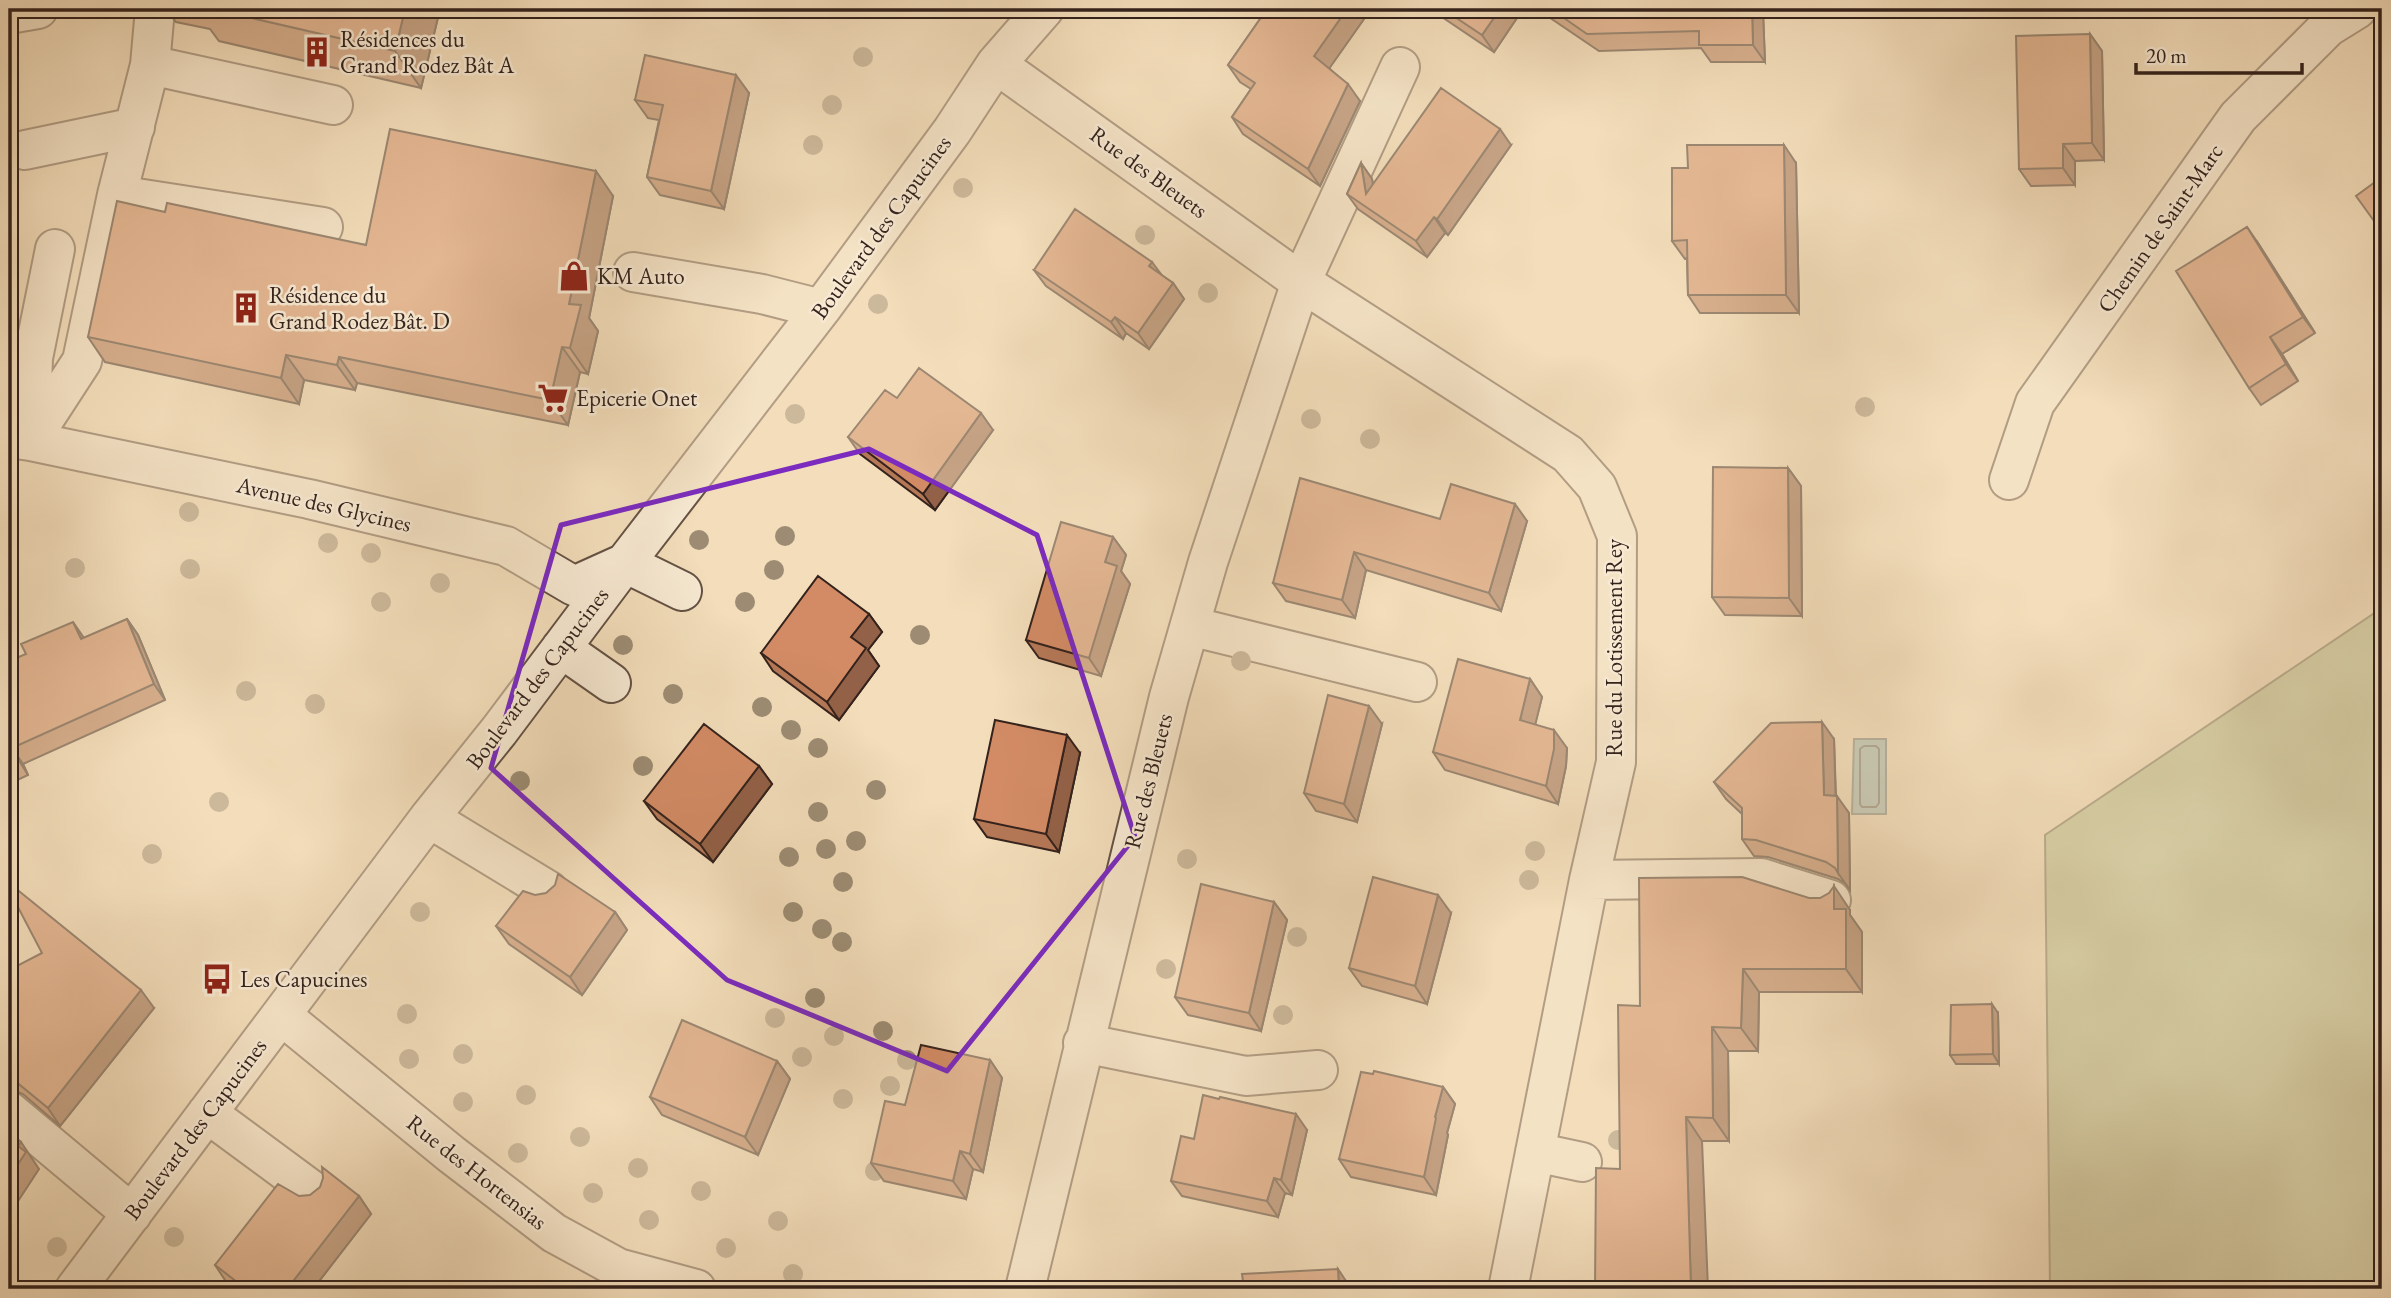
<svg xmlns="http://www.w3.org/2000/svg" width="2391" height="1298" viewBox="0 0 2391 1298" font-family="'EB Garamond',serif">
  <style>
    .green { fill: #bbc190; stroke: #787256; stroke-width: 2 }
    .water { fill: #9dbbb6; stroke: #737e78; stroke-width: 2 }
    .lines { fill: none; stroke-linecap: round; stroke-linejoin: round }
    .shore { stroke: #686e69; stroke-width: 2 }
    .minor-casing { stroke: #645144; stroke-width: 42 }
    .minor { stroke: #f7e9d2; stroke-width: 38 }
    .tree { fill: #9d8c73 }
    .wall { fill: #b57857; stroke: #34221c; stroke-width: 2 }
    .shaded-wall { fill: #936147; stroke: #34221c; stroke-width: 2 }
    .building { fill: #d28b65; stroke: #34221c; stroke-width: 2 }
    .marked { fill: none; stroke: #7b2cbf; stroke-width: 5; stroke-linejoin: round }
    .labels { text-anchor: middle; stroke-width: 5; stroke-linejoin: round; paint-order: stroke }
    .poi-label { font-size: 23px; fill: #34221c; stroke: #f7e9d2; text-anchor: start }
    .street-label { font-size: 23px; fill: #34221c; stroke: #f7e9d2 }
  </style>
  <rect width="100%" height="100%" fill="#f3ddba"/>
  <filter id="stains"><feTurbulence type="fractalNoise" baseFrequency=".00286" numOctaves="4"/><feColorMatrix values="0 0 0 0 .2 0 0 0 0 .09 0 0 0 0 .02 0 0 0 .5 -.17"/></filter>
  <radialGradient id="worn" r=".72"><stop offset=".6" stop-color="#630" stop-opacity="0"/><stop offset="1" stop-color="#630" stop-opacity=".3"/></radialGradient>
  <path class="green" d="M2382,608V1289H2050L2045,835Z"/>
  <path class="water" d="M1854,739H1886V814H1852Z"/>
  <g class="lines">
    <path class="shore" d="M1864,746H1876L1879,749V803L1876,807H1862L1860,804V749Z"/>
    <g class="minor-casing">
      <path id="minor" d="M9,14L38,9
        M996,64L1301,282L1208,562L1169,697L1025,1289
        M150,65L333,105
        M1400,67L1301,282L1568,454L1597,487L1617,536L1616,762L1589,880L1508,1289
        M25,150L135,127
        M117,195L323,227
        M55,249L33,358L30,441L82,361L117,195L150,65L155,9
        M633,272L762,294L821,309
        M9,438L30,441L309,499L506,546L574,586L625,563L682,591
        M2009,480L2035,403L2238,117L2328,27L2357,9
        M1190,626L1417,682
        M561,648L611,683
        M429,818L549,891
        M1589,880L1761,878L1831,900
        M281,1015L451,1154L554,1233L618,1268L696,1289
        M1083,1043L1246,1076L1318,1070
        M9,1111L132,1214
        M207,1113L314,1192
        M1535,1152L1582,1162
        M75,1289L429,818L499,731L625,563L821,309L952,131L996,64L1044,9"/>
    </g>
    <use href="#minor" class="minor"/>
  </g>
  <g class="tree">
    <circle cx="863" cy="57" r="10"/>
    <circle cx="832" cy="105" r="10"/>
    <circle cx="813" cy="145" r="10"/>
    <circle cx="963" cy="188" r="10"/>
    <circle cx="1145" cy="235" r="10"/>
    <circle cx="1208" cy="293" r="10"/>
    <circle cx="878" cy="304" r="10"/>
    <circle cx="1865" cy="407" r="10"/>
    <circle cx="795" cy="414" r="10"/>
    <circle cx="1311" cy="419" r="10"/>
    <circle cx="1370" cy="439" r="10"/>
    <circle cx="189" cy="512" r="10"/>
    <circle cx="785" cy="536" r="10"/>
    <circle cx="699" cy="540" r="10"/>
    <circle cx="328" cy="543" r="10"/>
    <circle cx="371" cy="553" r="10"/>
    <circle cx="75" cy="568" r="10"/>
    <circle cx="190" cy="569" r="10"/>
    <circle cx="774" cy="570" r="10"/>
    <circle cx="440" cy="583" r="10"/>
    <circle cx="381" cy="602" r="10"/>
    <circle cx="745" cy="602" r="10"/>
    <circle cx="920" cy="635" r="10"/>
    <circle cx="623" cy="645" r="10"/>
    <circle cx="1241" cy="661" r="10"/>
    <circle cx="246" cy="691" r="10"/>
    <circle cx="673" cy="694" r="10"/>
    <circle cx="315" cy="704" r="10"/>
    <circle cx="762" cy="707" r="10"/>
    <circle cx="791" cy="730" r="10"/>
    <circle cx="818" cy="748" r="10"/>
    <circle cx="643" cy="766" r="10"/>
    <circle cx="520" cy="781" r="10"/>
    <circle cx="876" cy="790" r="10"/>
    <circle cx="219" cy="802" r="10"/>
    <circle cx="818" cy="812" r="10"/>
    <circle cx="856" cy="841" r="10"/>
    <circle cx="826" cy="849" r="10"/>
    <circle cx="1535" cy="851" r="10"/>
    <circle cx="152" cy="854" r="10"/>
    <circle cx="789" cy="857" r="10"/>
    <circle cx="1187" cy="859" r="10"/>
    <circle cx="1529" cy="880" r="10"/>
    <circle cx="843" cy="882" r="10"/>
    <circle cx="420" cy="912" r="10"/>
    <circle cx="793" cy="912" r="10"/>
    <circle cx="822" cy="929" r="10"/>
    <circle cx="1297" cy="937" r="10"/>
    <circle cx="842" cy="942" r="10"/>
    <circle cx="1166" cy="969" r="10"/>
    <circle cx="815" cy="998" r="10"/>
    <circle cx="407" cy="1014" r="10"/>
    <circle cx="1283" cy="1015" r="10"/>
    <circle cx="775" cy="1018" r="10"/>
    <circle cx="883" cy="1031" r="10"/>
    <circle cx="834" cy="1036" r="10"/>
    <circle cx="463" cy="1054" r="10"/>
    <circle cx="802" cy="1057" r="10"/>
    <circle cx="409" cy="1059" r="10"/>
    <circle cx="907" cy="1060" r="10"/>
    <circle cx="890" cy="1086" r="10"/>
    <circle cx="526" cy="1095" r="10"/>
    <circle cx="843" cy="1099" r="10"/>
    <circle cx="463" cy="1102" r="10"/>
    <circle cx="580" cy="1137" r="10"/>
    <circle cx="1618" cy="1140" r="10"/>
    <circle cx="518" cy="1153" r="10"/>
    <circle cx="638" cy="1168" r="10"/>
    <circle cx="875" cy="1171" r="10"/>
    <circle cx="701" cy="1191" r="10"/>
    <circle cx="593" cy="1193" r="10"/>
    <circle cx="649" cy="1220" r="10"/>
    <circle cx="778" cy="1221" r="10"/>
    <circle cx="174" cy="1237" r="10"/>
    <circle cx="57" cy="1247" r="10"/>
    <circle cx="726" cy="1248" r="10"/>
    <circle cx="793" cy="1274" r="10"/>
  </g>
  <path class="wall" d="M166,9H440L421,88L219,41L210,29L176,22Z
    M1267,9H1371L1329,68L1360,101L1320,186L1243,134L1232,117L1251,89L1240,82L1228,65Z
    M1433,9H1523L1494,52L1436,13Z
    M1537,9H1777V12H1763L1765,62H1711L1701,48L1599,51Z
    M2090,34L2102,51L2104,160L2075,161V185L2031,186L2019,169Z
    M749,93L724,209L660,195L647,177L659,120L648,118L635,100Z
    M1511,145L1448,235L1445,233L1427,257L1358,209L1347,194L1361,163L1372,179L1373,184Z
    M1796,163L1799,313H1700L1688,295L1687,258L1685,259L1672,241Z
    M613,196L589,318L598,331L588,374L580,372L568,425L357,383L355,390L304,380L299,404L105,362L88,337L165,212L366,245Z
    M2258,243L2315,333L2282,354L2298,381L2261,405L2249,388Z
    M1034,270L1161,275L1173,283L1184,299L1149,349L1126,333L1123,339L1046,286Z
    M897,398L993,430L935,510L860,454L848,437Z
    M1788,468L1801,486L1802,616L1725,615L1712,597Z
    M1440,519L1527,521L1501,611L1366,570L1355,618L1286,601L1273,583Z
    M1113,537L1126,555L1121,571L1130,584L1101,676L1039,658L1026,640Z
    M869,614L882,632L868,650L879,666L839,720L773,671L761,653Z
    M127,619L138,635L165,700L23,764L28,775L9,784V661L84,638Z
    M1530,679L1542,697L1535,724L1567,748L1566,766L1558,804L1445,770L1433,752Z
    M1382,724L1357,822L1316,811L1304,793Z
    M1834,739L1836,796L1849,813L1850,890L1846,884L1838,879L1768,857L1754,856L1742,839V814L1726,799L1714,782Z
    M1080,753L1059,852L987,837L974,819Z
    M759,766L772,784L713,862L657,819L644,801Z
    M535,895L615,912L627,930L582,995L509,944L496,926Z
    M1809,898L1850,910V915L1862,932V992H1759L1758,1051H1728L1729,1141H1702L1620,1169L1640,1006Z
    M1274,902L1287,920L1261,1031L1188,1015L1175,997Z
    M1451,913L1427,1004L1362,986L1349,968Z
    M9,970L154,1008L60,1126L23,1094L13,1090H9Z
    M1998,1013L1999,1064H1956L1950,1055Z
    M990,1060L1002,1078L983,1172L973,1169L966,1199L884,1181L871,1163L905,1105Z
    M777,1061L790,1079L758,1155L662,1115L650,1097Z
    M1443,1087L1455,1104L1447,1133L1448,1135L1436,1195L1351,1177L1339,1159Z
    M1307,1130L1292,1195L1285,1193L1278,1217L1182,1196L1171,1181L1194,1139Z
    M299,1196H359L371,1214L313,1289H236L227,1283L215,1265Z"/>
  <path class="shaded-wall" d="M405,9H440L421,88L395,51Z
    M1347,9H1371L1326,73L1314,56Z
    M1500,9H1523L1494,52L1482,35Z
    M1752,9H1761L1763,12L1765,62L1753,45Z
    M2090,34L2102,51L2104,160L2092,143Z
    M736,75L749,93L724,209L711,191Z
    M1348,84L1360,101L1320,186L1308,169Z
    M1500,129L1511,145L1448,235L1437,219Z
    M2063,144L2075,161V185L2063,168Z
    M1784,145L1796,163L1799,313L1786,295Z
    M1361,163L1372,179L1377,210L1366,194Z
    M596,171L613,196L589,318L598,331L588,374L570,348L569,304Z
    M1434,217L1445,233L1427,257L1416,241Z
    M2247,227L2258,243L2315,333L2303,317Z
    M1152,262L1164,278L1149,266Z
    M1173,283L1184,299L1149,349L1138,333Z
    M1115,317L1126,333L1123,339L1111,322Z
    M2270,337L2282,354L2298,381L2286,364Z
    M562,347L580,372L568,425L550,400Z
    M286,355L304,380L299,404L281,378Z
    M339,357L357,383L355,390L337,365Z
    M981,413L993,430L935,510L923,494Z
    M1788,468L1801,486L1802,616L1789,598Z
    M1515,504L1527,521L1501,611L1489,593Z
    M1113,537L1126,555L1121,571L1130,584L1101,676L1089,658L1105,562Z
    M1354,552L1366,570L1355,618L1342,600Z
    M869,614L882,632L868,650L879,666L839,720L827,702L851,637Z
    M127,619L138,635L165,700L154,684Z
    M73,622L84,638L81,639Z
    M1530,679L1542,697L1532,738L1520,720Z
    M1369,706L1382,724L1357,822L1344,804Z
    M1822,722L1834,739L1836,812L1824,795Z
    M1554,730L1567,748L1566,766L1558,804L1546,786Z
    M1067,735L1080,753L1059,852L1046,834Z
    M12,748L23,764L28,775L18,759Z
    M759,766L772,784L713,862L700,844Z
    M1837,796L1849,813L1850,890L1838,873Z
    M1834,886L1850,910V915L1862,932V992L1846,969L1834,909Z
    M1438,895L1451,913L1427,1004L1415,986Z
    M1274,902L1287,920L1261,1031L1249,1013Z
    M615,912L627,930L582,995L570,977Z
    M1743,969L1759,992L1758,1051L1741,1028Z
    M141,990L154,1008L60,1126L48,1108Z
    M1992,1004L1998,1013L1999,1064L1993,1054Z
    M1712,1027L1728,1051L1729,1141L1713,1118Z
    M990,1060L1002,1078L983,1172L970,1154Z
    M777,1061L790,1079L758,1155L745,1137Z
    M1443,1087L1455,1104L1447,1133L1448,1135L1436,1195L1424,1177L1435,1117Z
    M1296,1114L1307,1130L1292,1195L1281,1180Z
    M1686,1117L1702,1141L1708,1289H1691Z
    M21,1142L39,1169L9,1215V1178L18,1146Z
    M960,1151L973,1169L966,1199L953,1181Z
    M1274,1178L1285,1193L1278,1217L1267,1201Z
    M359,1196L371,1214L313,1289H287Z
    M1338,1269L1350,1287V1289H1339Z"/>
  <path class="building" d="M212,9H405L395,51Z
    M1267,9H1347L1314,56L1348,84L1308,169L1232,117L1255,83L1228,65Z
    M1443,9H1500L1482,35Z
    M1551,9H1752L1753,45H1699V31L1587,34Z
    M2090,34L2092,143L2063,144V168L2019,169L2016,36Z
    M645,55L736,75L711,191L647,177L663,105L635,100Z
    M1441,88L1500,129L1437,219L1434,217L1416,241L1347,194L1361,163L1366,194Z
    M390,129L596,171L569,304L581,305L570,348L562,347L550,400L339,357L337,365L286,355L281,378L88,337L117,201L165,212L167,203L366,245Z
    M1687,145H1784L1786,295H1688L1687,240L1672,241V168H1688Z
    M2382,177V232L2356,196Z
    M1075,209L1152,262L1149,266L1173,283L1138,333L1115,317L1111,322L1034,270Z
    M2247,227L2303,317L2270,337L2286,364L2249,388L2176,271Z
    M919,368L981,413L923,494L848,437L885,390L897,398Z
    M1713,467L1788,468L1789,598L1712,597Z
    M1300,478L1440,519L1451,484L1515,504L1489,593L1354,552L1342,600L1273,583Z
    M1061,522L1113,537L1105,562L1117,566L1089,658L1026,640Z
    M818,576L869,614L851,637L866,648L827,702L761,653Z
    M127,619L154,684L12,748L18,759L9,763V661L26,654L21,644L73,622L81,639Z
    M1458,659L1530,679L1520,720L1554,730V749L1546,786L1433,752Z
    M1328,695L1369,706L1344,804L1304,793Z
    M995,720L1067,735L1046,834L974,819Z
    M1822,722L1824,795L1837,796L1838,873L1835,868L1826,862L1756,840L1742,839V808L1714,782L1771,723Z
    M704,724L759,766L700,844L644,801Z
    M558,874L615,912L570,977L496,926L523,891L535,895L546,893L555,885Z
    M1373,877L1438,895L1415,986L1349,968Z
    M1742,877L1809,898H1820L1829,893L1834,886V909H1846V969H1743L1741,1028L1712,1027L1713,1118L1686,1117L1691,1289H1595L1596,1168L1620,1169L1618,1005L1640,1006L1639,878Z
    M9,883L141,990L48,1108L9,1076V970L42,953L9,890Z
    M1201,884L1274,902L1249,1013L1175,997Z
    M1992,1004L1993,1054L1950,1055L1951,1005Z
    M682,1020L777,1061L745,1137L650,1097Z
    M921,1045L990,1060L970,1154L960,1151L953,1181L871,1163L885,1101L905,1105Z
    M1374,1071L1443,1087L1435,1117L1436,1118L1424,1177L1339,1159L1361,1072L1373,1074Z
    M1203,1095L1219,1099L1220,1097L1296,1114L1281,1180L1274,1178L1267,1201L1171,1181L1181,1136L1194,1139Z
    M9,1132L21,1142L18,1146L26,1152L9,1178Z
    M322,1167L359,1196L287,1289H246L215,1265L278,1184L299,1196L310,1195L320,1187L323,1178Z
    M1338,1269L1339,1289H1244L1242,1274Z"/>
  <path d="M0 0H2391V1298H0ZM869,449L1037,535L1135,837L947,1071L727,980L491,768L561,525Z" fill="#f3ddba" fill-opacity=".55" fill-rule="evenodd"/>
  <path class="marked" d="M869,449L1037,535L1135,837L947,1071L727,980L491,768L561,525Z"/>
  <defs>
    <g id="building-bare" transform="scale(2.415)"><path d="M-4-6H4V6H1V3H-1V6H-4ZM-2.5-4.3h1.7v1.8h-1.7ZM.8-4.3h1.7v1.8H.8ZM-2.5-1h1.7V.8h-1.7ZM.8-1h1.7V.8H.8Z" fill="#8f2418" stroke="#f7e9d2" stroke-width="2.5" paint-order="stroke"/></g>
    <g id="shop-bare" transform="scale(2.415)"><path d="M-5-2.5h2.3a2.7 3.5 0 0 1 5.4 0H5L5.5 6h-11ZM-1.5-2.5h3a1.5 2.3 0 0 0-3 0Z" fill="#8f2418" stroke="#f7e9d2" stroke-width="2.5" paint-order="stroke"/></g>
    <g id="supermarket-bare" transform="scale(2.415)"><path d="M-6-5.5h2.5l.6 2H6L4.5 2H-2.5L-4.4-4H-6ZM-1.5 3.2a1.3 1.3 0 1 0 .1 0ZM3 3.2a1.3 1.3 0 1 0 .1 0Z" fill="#8f2418" stroke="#f7e9d2" stroke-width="2.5" paint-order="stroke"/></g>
    <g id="bus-bare" transform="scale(2.415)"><path d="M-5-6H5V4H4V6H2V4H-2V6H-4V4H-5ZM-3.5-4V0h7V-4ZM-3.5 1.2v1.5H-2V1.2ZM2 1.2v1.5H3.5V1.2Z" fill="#8f2418" stroke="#f7e9d2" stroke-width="2.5" paint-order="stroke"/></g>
  </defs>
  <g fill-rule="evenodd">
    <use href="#building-bare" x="317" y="52"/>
    <use href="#shop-bare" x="574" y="276"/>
    <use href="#building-bare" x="246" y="308"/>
    <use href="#supermarket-bare" x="553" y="398"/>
    <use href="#bus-bare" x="217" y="979"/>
  </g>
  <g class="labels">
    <g class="poi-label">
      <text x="340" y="47">Résidences du<tspan x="340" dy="26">Grand Rodez Bât A</tspan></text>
      <text x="597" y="284">KM Auto</text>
      <text x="269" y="303">Résidence du<tspan x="269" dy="26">Grand Rodez Bât. D</tspan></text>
      <text x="576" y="406">Epicerie Onet</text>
      <text x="240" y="987">Les Capucines</text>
    </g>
    <g class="street-label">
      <text transform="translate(1149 172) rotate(36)" y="8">Rue des Bleuets</text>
      <text transform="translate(881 227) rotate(-54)" y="8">Boulevard des Capucines</text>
      <text transform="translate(2160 228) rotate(-55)" y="8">Chemin de Saint-Marc</text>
      <text transform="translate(324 504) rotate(13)" y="8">Avenue des Glycines</text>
      <text transform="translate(1614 648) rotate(-90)" y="8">Rue du Lotissement Rey</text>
      <text transform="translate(537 678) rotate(-53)" y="8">Boulevard des Capucines</text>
      <text transform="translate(1148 781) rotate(-76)" y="8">Rue des Bleuets</text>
      <text transform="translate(195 1129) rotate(-53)" y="8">Boulevard des Capucines</text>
      <text transform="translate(477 1172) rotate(38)" y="8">Rue des Hortensias</text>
    </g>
  </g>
  <rect width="2391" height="1298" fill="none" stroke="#f3ddba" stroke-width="35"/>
  <rect x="10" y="10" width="2370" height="1277" fill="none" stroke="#34221c" stroke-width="3.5"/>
  <rect x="18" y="18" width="2356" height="1263" fill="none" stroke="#34221c" stroke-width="2"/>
  <path d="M2136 63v10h166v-10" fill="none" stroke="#34221c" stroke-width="3.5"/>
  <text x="2146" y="63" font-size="21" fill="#34221c" stroke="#f7e9d2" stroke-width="5" paint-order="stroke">20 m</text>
  <rect width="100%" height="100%" filter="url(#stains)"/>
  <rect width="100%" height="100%" fill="url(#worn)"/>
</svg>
